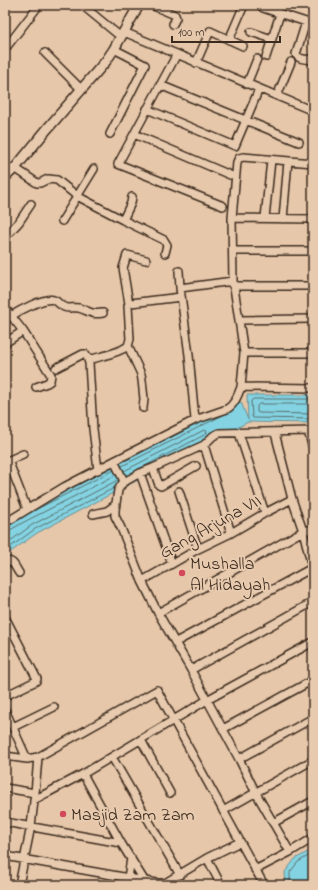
<svg xmlns="http://www.w3.org/2000/svg" width="318" height="890" viewBox="0 0 318 890" font-family="'Indie Flower',sans-serif">
  <style>
    .water { fill: #84d3e2; stroke: #678f94 }
    .lines { fill: none; stroke-linecap: round; stroke-linejoin: round }
    .shore { stroke: #586e6c; stroke-width: 1 }
    .minor-casing { stroke: #3b2a1e; stroke-width: 10 }
    .tertiary-casing { stroke: #3b2a1e; stroke-width: 12 }
    .minor { stroke: #e8cbaf; stroke-width: 7 }
    .tertiary { stroke: #e8cbaf; stroke-width: 9 }
    .poi-dot { fill: #d1495b; stroke: #e8cbaf; stroke-width: 1.5 }
    .labels { text-anchor: middle; stroke-width: 4; stroke-linejoin: round; paint-order: stroke }
    .street-label { font-size: 18px; fill: #3b2a1e; stroke: #e8cbaf }
    .poi-label { font-size: 18px; fill: #3b2a1e; stroke: #e8cbaf; text-anchor: start }
  </style>
  <rect width="100%" height="100%" fill="#e7c7a9"/>
  <filter id="ink" filterUnits="userSpaceOnUse"><feTurbulence type="fractalNoise" baseFrequency=".025" numOctaves="2"/><feDisplacementMap in="SourceGraphic" scale="8" xChannelSelector="R" yChannelSelector="G"/><feConvolveMatrix kernelMatrix="1 2 1 2 8 2 1 2 1" color-interpolation-filters="sRGB"/></filter>
  <g filter="url(#ink)">
    <path class="water" d="M247,395H313V423L248,422L37,533L5,556V523L19,514L241,402L248,420Z
      M313,849V885H286L285,872L295,859Z"/>
    <g class="lines">
      <path class="shore" d="M313,399H253L251,401L252,416L253,418L313,419
        M313,404H259L257,406V412L259,413L313,414
        M122,466L223,415
        M124,471L204,430L207,431L206,434L141,468
        M31,512L114,470
        M5,531L10,530L24,522L116,475
        M5,545L32,525L118,480
        M5,551L35,529L114,488
        M290,885V872L298,862L313,853"/>
      <g class="minor-casing">
        <path id="minor" d="M82,5L121,37
          M151,5L175,15L176,18L173,24
          M277,7L278,5
          M263,8L306,22L296,54C298,60 307,59 313,60
          M124,32L313,111
          M251,32L272,39
          M229,40L244,5
          M5,49L39,5
          M45,53L81,89
          M177,54L118,164L223,206
          M266,57L280,14
          M196,63L210,31L243,46
          M247,84L257,59
          M160,85L299,142
          M277,96L291,62
          M147,109L235,146L259,89
          M110,134L145,65L114,49
          M134,134L230,175
          M313,163L243,157L239,158L237,162L232,218L233,281L244,353L241,387L313,388
          M15,168L37,183H40L48,179L57,180L77,196L123,220L164,240L167,245L165,253
          M232,218L313,219
          M265,218L271,160
          M283,219L288,161
          M123,220L131,203L132,197
          M62,221L94,169
          M5,237L19,222L31,204
          M233,251H313
          M179,271L180,288L189,355L195,420
          M233,286H313
          M180,288L233,281
          M129,304L131,303L181,297
          M5,308L23,331L51,375L50,381L47,383L36,387
          M11,316C19,311 44,297 54,300C58,301 60,306 64,307C68,309 74,307 79,308C90,311 90,315 103,313
          M239,320L313,319
          M5,343L23,331
          M244,353H313
          M88,360C101,356 117,354 128,346
          M56,368L83,354H85L87,357L89,363L93,429L98,470
          M143,408L144,399L142,380L141,374L128,346L130,339L128,306L129,304L123,268L127,255L146,260
          M308,431L313,449
          M239,433L265,513
          M275,433L292,499L303,531L313,571
          M204,445L231,533
          M8,460L27,509
          M114,461L124,481H126L140,473L153,468L204,445L213,436L219,433L313,431
          M5,462L23,454
          M153,468L159,485L161,486L196,466
          M140,473L172,564
          M124,481L118,490L115,510V516L121,528L142,581L158,613L191,670L239,759L256,793L290,852L255,870
          M179,491L198,549
          M93,514L107,511L115,505
          M5,523L64,487L114,461L195,420L227,409C235,404 238,395 241,387
          M5,562C13,559 15,567 19,573
          M142,581L198,549L231,533L265,513L292,499
          M158,613L303,531L313,529
          M5,617L37,679L36,681L5,696
          M176,642L312,568
          M191,670L313,602
          M5,710L27,759L38,757L35,793L31,826L19,885
          M13,727L54,707
          M223,729L313,680
          M141,740L170,793
          M5,756L27,759
          M38,757L157,690L264,885
          M112,757L180,875
          M239,759L313,718
          M83,774L121,843L144,880
          M5,788L35,793
          M34,800L83,774L207,700L313,642
          M223,811L313,760
          M5,822L121,843
          M273,823L313,801
          M290,852L313,838
          M5,856L157,883H165L207,858L240,842
          M207,858L221,885
          M127,885L131,858"/>
      </g>
      <g class="tertiary-casing">
        <path id="tertiary" d="M5,177L15,168L48,128L106,61L114,49L139,5"/>
      </g>
      <use href="#minor" class="minor"/>
      <use href="#tertiary" class="tertiary"/>
    </g>
  </g>
  <g class="poi-dot">
    <circle cx="182" cy="573" r="4"/>
    <circle cx="63" cy="814" r="4"/>
  </g>
  <g class="labels">
    <g class="street-label">
      <text transform="translate(210 526) rotate(-29)" y="6">Gang Arjuna VII</text>
    </g>
    <g class="poi-label">
      <text x="190" y="569">Mushalla<tspan x="190" dy="21">Al Hidayah</tspan></text>
      <text x="71" y="820">Masjid Zam Zam</text>
    </g>
  </g>
  <rect width="318" height="890" fill="none" stroke="#e8cbaf" stroke-width="20"/>
  <rect x="10" y="10" width="298" height="870" fill="none" stroke="#3b2a1e" stroke-width="1.5" filter="url(#ink)"/>
  <path d="M172 36v6h108v-6" fill="none" stroke="#3b2a1e" stroke-width="2"/>
  <text x="178" y="36" font-size="12" fill="#3b2a1e" stroke="#e8cbaf" stroke-width="3" paint-order="stroke">100 m</text>
</svg>
